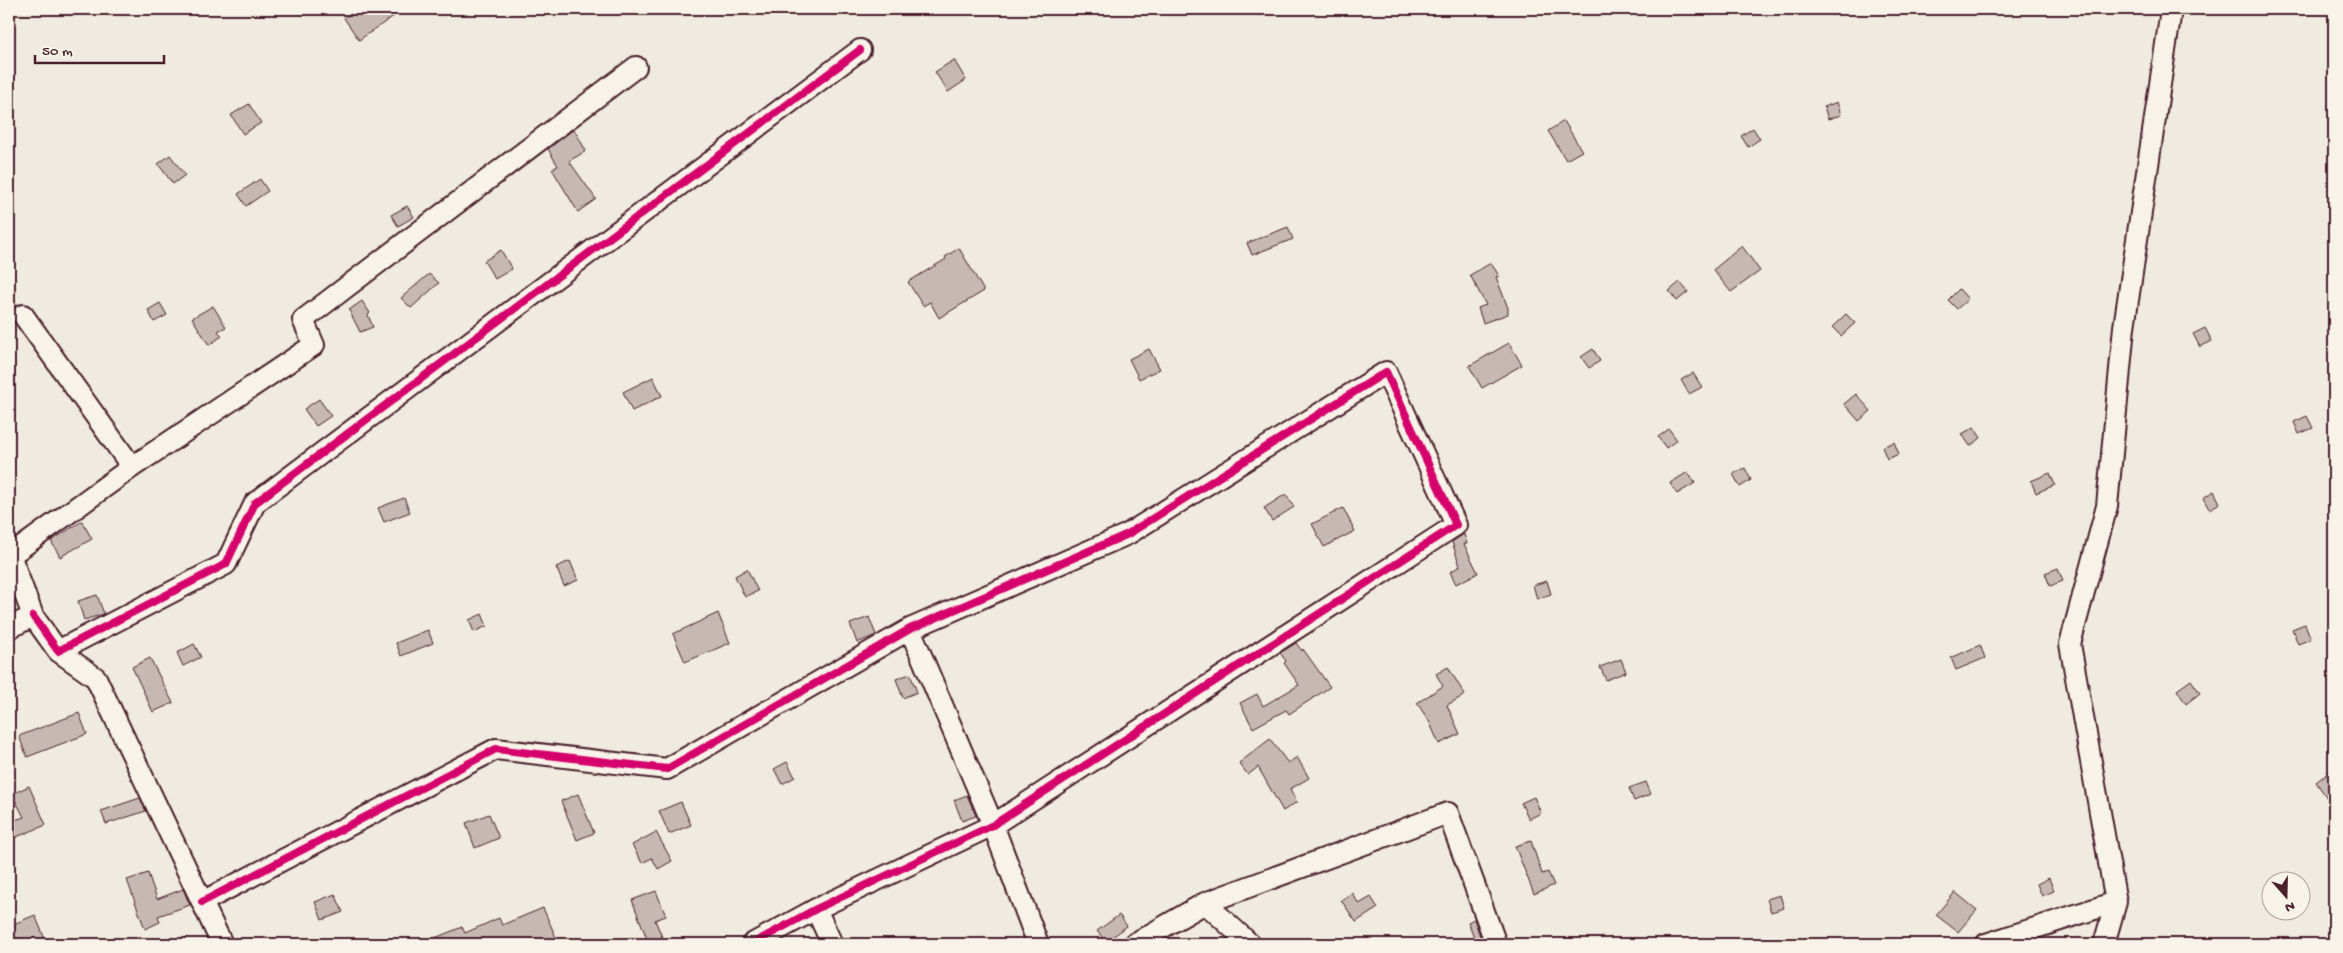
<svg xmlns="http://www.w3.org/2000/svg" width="2343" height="953" viewBox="0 0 2343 953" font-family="'Gochi Hand',sans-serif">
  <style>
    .building { fill: #c6b8b3; stroke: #4a1f2b }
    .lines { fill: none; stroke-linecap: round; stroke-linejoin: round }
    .minor-casing { stroke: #4a1f2b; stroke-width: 24 }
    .minor { stroke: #f7f3e8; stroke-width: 20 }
    .cycleway-casing { stroke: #f7f3e8; stroke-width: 11 }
    .cycleway { stroke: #d6006c; stroke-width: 8 }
  </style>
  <rect width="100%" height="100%" fill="#f0ebe0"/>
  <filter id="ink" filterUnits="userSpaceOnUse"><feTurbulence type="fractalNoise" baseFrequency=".02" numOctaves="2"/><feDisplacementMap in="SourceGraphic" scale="10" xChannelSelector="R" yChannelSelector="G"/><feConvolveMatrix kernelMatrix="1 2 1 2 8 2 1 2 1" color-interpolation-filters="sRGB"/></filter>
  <g filter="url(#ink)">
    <path class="building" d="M357,9H404L359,40L344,18Z
      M954,60L966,80L948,92L935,72Z
      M1837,102L1841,115L1828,119L1824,107Z
      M249,104L261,123L243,134L231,115Z
      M1564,121L1582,151L1566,160L1548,131Z
      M1753,128L1760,139L1748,147L1741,136Z
      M574,129L586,151L569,161L596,199L578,212L552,169L558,166L548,149Z
      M170,155L185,175L173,184L158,164Z
      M260,179L268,191L246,206L238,194Z
      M407,206L414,217L398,226L391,215Z
      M1288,227L1293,239L1252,255L1247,243Z
      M1742,246L1760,271L1731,292L1713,270Z
      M959,248L984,291L939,318L930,302L923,306L908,282L946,259L945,257Z
      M501,250L512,269L495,279L484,261Z
      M1491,263L1499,276L1496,277L1508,308V314L1483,323L1478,308L1486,305L1470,275Z
      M429,274L439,283L411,308L401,298Z
      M1680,282L1688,292L1677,301L1669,291Z
      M1959,289L1968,299L1957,309L1948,300Z
      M362,301L370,313L368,315L373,327L360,332L349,310Z
      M160,303L167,315L154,322L148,310Z
      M213,306L226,327L218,331L222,336L209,345L192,318Z
      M1846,314L1855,323L1841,336L1832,327Z
      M2205,328L2212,341L2200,347L2193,334Z
      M1509,343L1522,365L1482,388L1469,366Z
      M1149,349L1160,369L1139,379L1129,359Z
      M1593,349L1600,361L1589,368L1581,357Z
      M1693,373L1702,387L1689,394L1681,380Z
      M653,377L662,396L632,411L623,392Z
      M1856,394L1871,411L1859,421L1844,404Z
      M319,399L331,416L316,426L304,409Z
      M2307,416L2313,428L2299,434L2294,422Z
      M1974,427L1981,438L1970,446L1962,434Z
      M1669,429L1677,440L1666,448L1658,437Z
      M1894,442L1899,454L1887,459L1882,447Z
      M1745,468L1751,480L1740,487L1733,474Z
      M1688,472L1695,483L1677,494L1670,483Z
      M2050,473L2055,485L2036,493L2031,481Z
      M2214,491L2220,503L2209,509L2203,498Z
      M1286,494L1294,507L1272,521L1264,508Z
      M404,498L410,512L384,522L378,508Z
      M1343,508L1355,531L1324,547L1312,524Z
      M82,521L92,539L60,557L51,541Z
      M1464,534L1467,544H1464L1478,573L1456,584L1450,572L1460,566L1452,542Z
      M570,561L578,580L564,586L556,567Z
      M2058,568L2063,581L2050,586L2045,573Z
      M747,569L758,591L745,597L735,576Z
      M1547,581L1551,594L1537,599L1533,585Z
      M97,595L104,614L84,620L78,601Z
      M718,613L730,643L685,662L673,634Z
      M482,614L487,626L474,632L469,620Z
      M869,617L876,635L857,643L850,624Z
      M2305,624L2311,639L2298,644L2292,629Z
      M428,630L433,643L401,656L396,643Z
      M1296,643L1302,651L1303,649L1330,687L1289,714L1286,710L1253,728L1240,703L1257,694L1263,706L1299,685L1284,663L1286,661L1280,653Z
      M194,644L201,657L183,666L177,653Z
      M1980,645L1985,658L1956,670L1951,658Z
      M150,658L173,703L153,712L132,667Z
      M1621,659L1626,672L1606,680L1600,667Z
      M1448,667L1465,695L1447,705L1460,734L1439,744L1429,721L1417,703L1443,686L1436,674Z
      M910,674L917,692L903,698L896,679Z
      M2191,680L2200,693L2186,704L2177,690Z
      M79,713L87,734L27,757L19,736Z
      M1270,739L1288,763L1297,757L1309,778L1290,789L1297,802L1283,811L1258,767L1248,775L1239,763Z
      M787,762L795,777L782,784L774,769Z
      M2334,768V808L2316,782Z
      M1646,782L1651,794L1634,801L1629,788Z
      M29,786L46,825L9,840V822L24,817L12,794Z
      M578,794L594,833L577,840L561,801Z
      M967,795L976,816L962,821L954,800Z
      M1534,797L1541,813L1529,819L1521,803Z
      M140,798L146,811L106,824L101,811Z
      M681,802L691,825L669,834L659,811Z
      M489,814L499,838L475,848L466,823Z
      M656,832L672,861L658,869L652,858L642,863L632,845Z
      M1531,841L1542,874L1548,872L1554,885L1534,894L1515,846Z
      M148,873L157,899L183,889L190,905L158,916L160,922L145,929L127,880Z
      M2049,878L2054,891L2042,896L2037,884Z
      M656,891L666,916L655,920L665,944H649L632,900Z
      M1955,892L1977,910L1958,932L1936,915Z
      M1352,893L1359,904L1371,897L1378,908L1356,922L1341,900Z
      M335,894L343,912L322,920L315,902Z
      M1780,895L1784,908L1771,912L1767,899Z
      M543,908L559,944H420L462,927L465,933L499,918L502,925Z
      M35,915L47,944H15L9,926Z
      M1119,915L1127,926L1106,942L1097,931Z
      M1474,919L1483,944H1476L1468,922Z"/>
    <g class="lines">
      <g class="minor-casing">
        <path id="minor" d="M23,315L132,467
          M9,552L33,616L9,628
          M11,555L132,467L314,345L303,320L636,67
          M33,616L58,651L226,564L255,503L860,50
          M910,629L993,825L1038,944
          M58,651L96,678L222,944
          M202,902L496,749L667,769L910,629L1128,534L1386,372L1456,525L993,825L816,909L752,944
          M1205,903L1250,944
          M816,909L832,944
          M1134,944L1205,903L1448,813L1496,944
          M1986,944L2116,902
          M2104,944L2116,902L2070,644L2107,506L2124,327L2170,17"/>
      </g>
      <use href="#minor" class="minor"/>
      <g class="cycleway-casing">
        <path id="cycleway" d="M33,616L58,651L226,564L255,503L860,50
          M202,902L496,749L667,769L910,629L1128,534L1386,372L1456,525L993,825L816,909L752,944"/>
      </g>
      <use href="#cycleway" class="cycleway"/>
    </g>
  </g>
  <rect width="2343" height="953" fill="none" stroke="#f7f3e8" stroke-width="30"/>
  <rect x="15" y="15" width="2313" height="923" fill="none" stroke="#4a1f2b" stroke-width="2" filter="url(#ink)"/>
  <g transform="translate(2286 896) rotate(160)"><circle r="24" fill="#f7f3e8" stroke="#b29e9c"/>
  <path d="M0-4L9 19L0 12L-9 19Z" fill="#4a1f2b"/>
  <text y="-8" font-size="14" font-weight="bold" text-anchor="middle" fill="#4a1f2b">N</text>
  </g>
  <path d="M35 55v8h129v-8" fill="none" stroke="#4a1f2b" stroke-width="2.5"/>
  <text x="42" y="55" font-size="15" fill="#4a1f2b" stroke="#f7f3e8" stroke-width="4" paint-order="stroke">50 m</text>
</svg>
